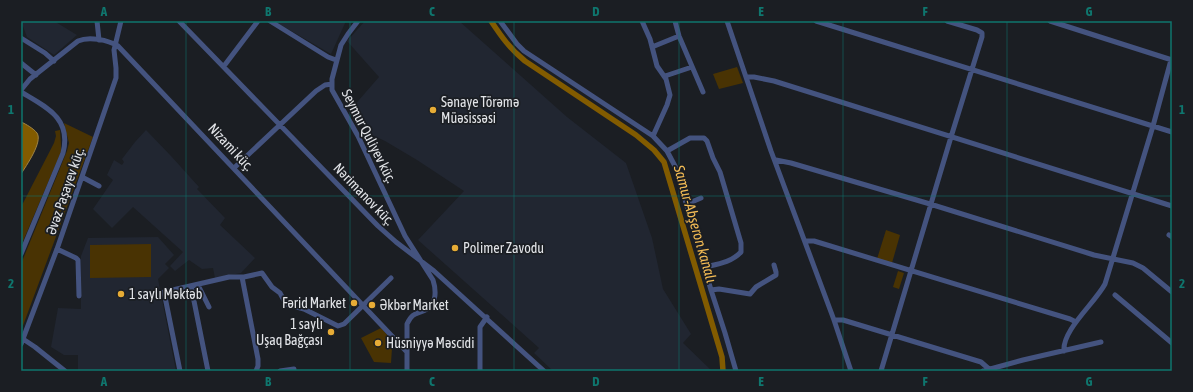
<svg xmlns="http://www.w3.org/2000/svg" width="1193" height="392" viewBox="0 0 1193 392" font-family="'Asap Condensed',sans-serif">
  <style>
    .built { fill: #212631 }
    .green { fill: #493303 }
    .water { fill: #825b00; stroke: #9f8446 }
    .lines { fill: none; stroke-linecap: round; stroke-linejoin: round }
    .canal { stroke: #825b00; stroke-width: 5.5 }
    .street { stroke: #44537f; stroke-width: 5 }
    .grid { fill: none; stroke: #0f766e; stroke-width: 1; stroke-opacity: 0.55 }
    .poi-dot { fill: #e7ac36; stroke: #1b1e23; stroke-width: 1.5 }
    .labels { text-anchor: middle; stroke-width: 3.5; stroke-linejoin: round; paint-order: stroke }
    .poi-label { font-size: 14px; fill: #e2e4e8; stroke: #1b1e23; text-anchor: start }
    .street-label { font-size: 14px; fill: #e2e4e8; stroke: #1b1e23 }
    .water-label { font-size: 15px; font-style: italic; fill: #f2bb55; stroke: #1b1e23 }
    .neatline { fill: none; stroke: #0f766e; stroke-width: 1.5 }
    .grid-label { font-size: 13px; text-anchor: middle; font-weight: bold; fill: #0f766e }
  </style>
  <rect width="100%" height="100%" fill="#1b1e23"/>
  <path class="built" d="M21,21H54L77,35L54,55L27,37Z
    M274,21H346L331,54Z
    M365,21H459L567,117L626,163L652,238L663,289L691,334L683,343L712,371H553L534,353L539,348L418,240L464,191L417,160L385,141L372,135L352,108L379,77L347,41Z
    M146,130L171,156L199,187L197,189L225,218L220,225L255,258L241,273L215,278L213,268L202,269L189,260L175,271L170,266L183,252L133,207L112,228L93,209L113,180L107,175L114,160L122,165L124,162L122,159L135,142Z
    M158,237L174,255L165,264L169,268L158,279L176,371H78V355H64L51,347L58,308L81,309V256L88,238Z"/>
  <path class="green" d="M737,67L743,83L719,89L713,74Z
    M64,123L93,137L21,331V264L67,151L69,143Z
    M60,130L61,145V152L21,246V207L54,143L56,136L55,131Z
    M886,230L900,235L892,263L877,259Z
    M151,244V277L90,278V245Z
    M898,271L904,273L899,289L893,287Z
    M381,328L395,344L392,348L391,363L374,362L361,338Z"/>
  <path class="water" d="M21,122C26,124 34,129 37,133C43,142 26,166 21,174Z"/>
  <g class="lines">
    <path class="canal" d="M491,21C501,36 510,49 525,61L636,135L654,150L664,162L722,357L723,371"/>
    <path class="street" d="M97,21L99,40
      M179,21L378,226L396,242L434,271L544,371
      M270,21L328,57L336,60
      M358,21L348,34L341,45L332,79V90L358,136L405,236L433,280C436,289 437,304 427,309C417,315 413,311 407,324V371
      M500,21L517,44L524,51L653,136L667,151L676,168L711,290L725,333L736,371
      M642,21L650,39L657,66L666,79L670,95L667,105L653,136
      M675,21L679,36L703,92
      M727,21L771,151L834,320L851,371
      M816,21L1172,132
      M1050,21L1172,60
      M21,38L45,53L54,61
      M652,47L679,36
      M21,63L36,75
      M224,66L258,21
      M665,76L692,67
      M746,77H754L774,81L1172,206
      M21,90L30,79L78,41C89,36 108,40 118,46L406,351
      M21,92C46,107 72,118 63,153L21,254
      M667,151L690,138H704L707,141L713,158L720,172L741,243V252C732,262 718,264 705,267
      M776,160L791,163L930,204L1094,255L1133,263L1143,268L1172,292
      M234,168L316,91L325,85L332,84
      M82,177L99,186
      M687,204L701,198
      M1169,235L1172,237
      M805,241H814L1070,319L1076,322
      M57,249L76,258L78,260L79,296
      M242,277L258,359V366L256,371
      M198,285L209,307
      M191,286L208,371
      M711,290L719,289L750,294L756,287L776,275V272L774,265
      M1115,295L1172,343
      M834,320H843L981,362L989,369
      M23,339L35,347L65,371
      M21,344L57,249L116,78V68L114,50L121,21
      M1064,351C1062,330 1095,303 1105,284L1153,126L1171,60
      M180,371L164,292L229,277H244L262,273L272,287L280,293L286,304L304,309L338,326L344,324L391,278
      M280,371L294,369
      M480,371V327L487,317
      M881,371L951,137L982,37V33L977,30L947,21
      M983,371L1023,360L1101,342"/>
  </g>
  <path class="grid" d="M186,21V371M350,21V371M514,21V371M679,21V371M843,21V371M1007,21V371M21,196H1172"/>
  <g class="poi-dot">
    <circle cx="433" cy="110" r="4"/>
    <circle cx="455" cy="248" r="4"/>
    <circle cx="121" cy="294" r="4"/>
    <circle cx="354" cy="303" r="4"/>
    <circle cx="372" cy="305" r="4"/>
    <circle cx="331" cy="332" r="4"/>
    <circle cx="378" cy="343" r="4"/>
  </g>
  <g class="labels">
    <g class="poi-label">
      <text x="441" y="107">Sənaye Törəmə<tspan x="441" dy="16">Müəsissəsi</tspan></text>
      <text x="463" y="253">Polimer Zavodu</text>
      <text x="129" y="299">1 saylı Məktəb</text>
      <text x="346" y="308" text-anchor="end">Fərid Market</text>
      <text x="380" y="310">Əkbər Market</text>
      <text x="323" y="329" text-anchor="end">1 saylı<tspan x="323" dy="16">Uşaq Bağçası</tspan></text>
      <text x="386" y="348">Hüsniyyə Məscidi</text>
    </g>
    <g class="street-label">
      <text transform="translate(369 136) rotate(63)" y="5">Seymur Quliyev küç.</text>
      <text transform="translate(231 147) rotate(47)" y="5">Nizami küç.</text>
      <text transform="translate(65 191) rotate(-71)" y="5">Əvəz Paşayev küç.</text>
      <text transform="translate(364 194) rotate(46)" y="5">Nərimanov küç.</text>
    </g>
    <g class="water-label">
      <text transform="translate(695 224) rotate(74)" y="5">Samur-Abşeron kanalı</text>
    </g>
  </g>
  <rect width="1193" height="392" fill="none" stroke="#1b1e23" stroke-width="44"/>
  <rect x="22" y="22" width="1149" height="348" class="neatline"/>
  <g class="grid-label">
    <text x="104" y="16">A</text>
    <text x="268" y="16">B</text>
    <text x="432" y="16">C</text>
    <text x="596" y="16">D</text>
    <text x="761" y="16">E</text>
    <text x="925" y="16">F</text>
    <text x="1089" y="16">G</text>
    <text x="11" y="114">1</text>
    <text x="1182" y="114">1</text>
    <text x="11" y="288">2</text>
    <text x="1182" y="288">2</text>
    <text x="104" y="386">A</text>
    <text x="268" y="386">B</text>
    <text x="432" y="386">C</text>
    <text x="596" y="386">D</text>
    <text x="761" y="386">E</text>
    <text x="925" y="386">F</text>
    <text x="1089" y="386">G</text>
  </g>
</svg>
